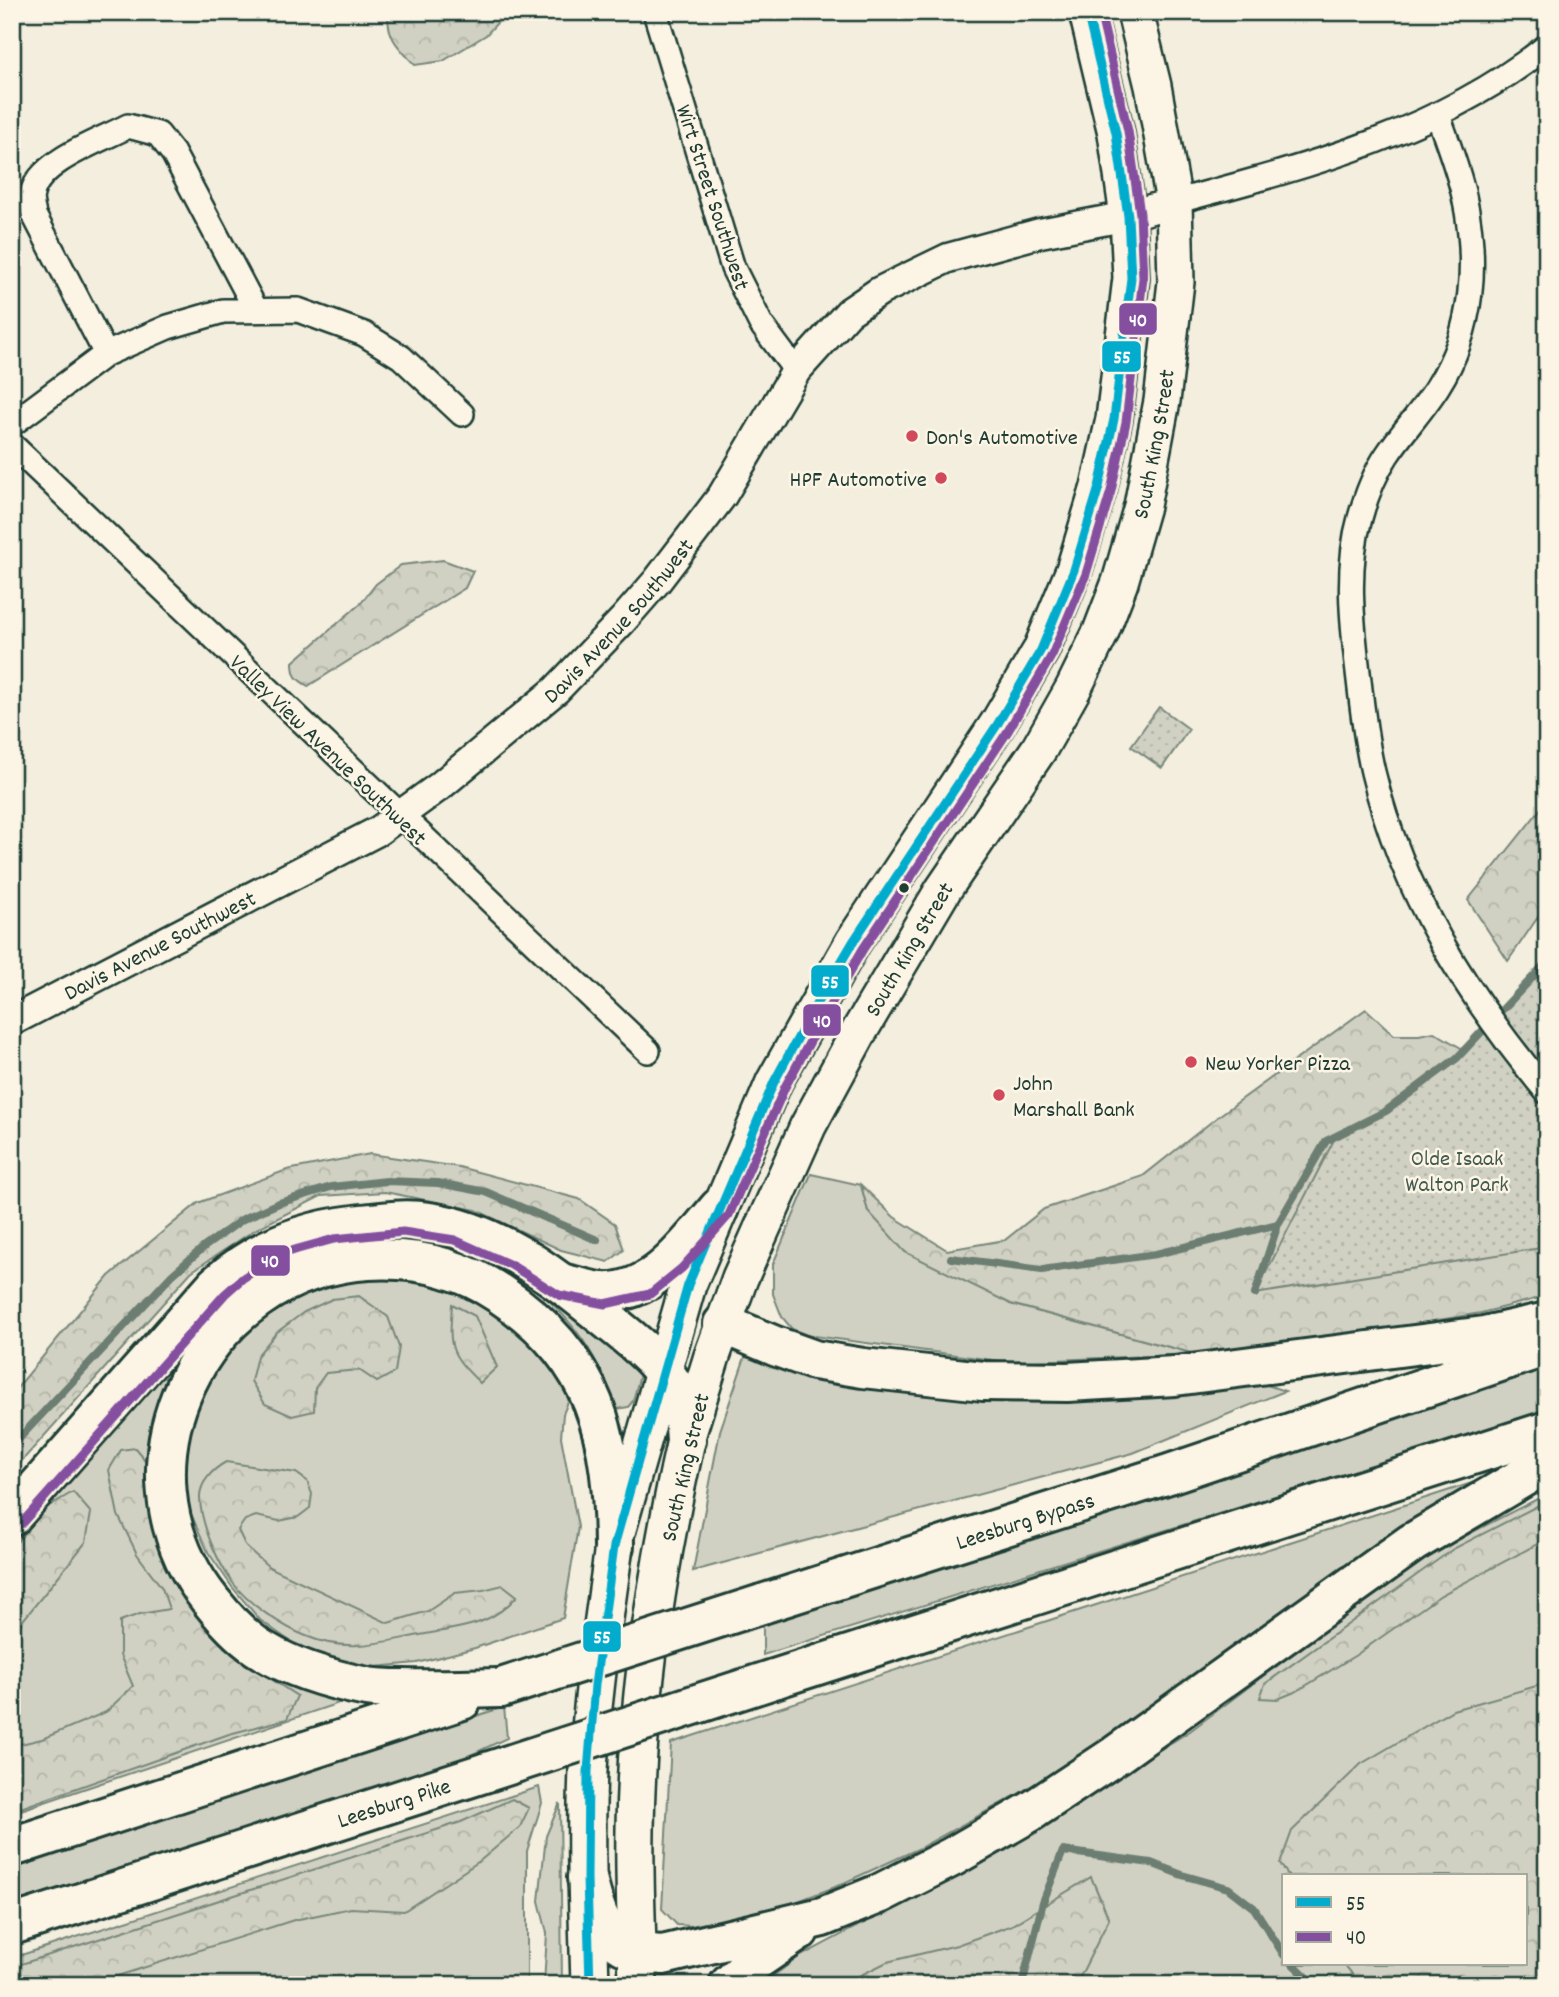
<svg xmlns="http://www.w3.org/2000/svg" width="1559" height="1997" viewBox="0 0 1559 1997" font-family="Dekko,sans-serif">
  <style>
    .green { fill: #d0d1c2; stroke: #78877b; stroke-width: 2; fill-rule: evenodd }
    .forest { fill: url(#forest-crowns); stroke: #78877b; stroke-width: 2 }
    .park { fill: url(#park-dots); stroke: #78877b; stroke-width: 2 }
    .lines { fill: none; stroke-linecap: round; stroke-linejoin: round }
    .stream { stroke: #6c7d72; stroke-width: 8 }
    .minor-casing { stroke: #1f3d34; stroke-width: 28 }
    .tertiary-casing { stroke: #1f3d34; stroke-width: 33 }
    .primary-casing { stroke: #1f3d34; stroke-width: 40 }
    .trunk-casing { stroke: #1f3d34; stroke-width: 42 }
    .motorway-casing { stroke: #1f3d34; stroke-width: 44 }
    .minor { stroke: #fcf5e5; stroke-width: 23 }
    .tertiary { stroke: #fcf5e5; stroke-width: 28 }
    .primary { stroke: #fcf5e5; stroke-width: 35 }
    .trunk { stroke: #fcf5e5; stroke-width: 37 }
    .motorway { stroke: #fcf5e5; stroke-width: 38 }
    .motorway-bridge-casing { stroke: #1f3d34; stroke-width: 44; stroke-linecap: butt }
    .motorway-bridge { stroke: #fcf5e5; stroke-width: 38 }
    .bus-1-casing { stroke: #fcf5e5; stroke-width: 14 }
    .bus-2-casing { stroke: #fcf5e5; stroke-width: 14 }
    .bus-1 { stroke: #03accd; stroke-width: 9 }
    .bus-2 { stroke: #844f9f; stroke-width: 9 }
    .poi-dot { fill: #d1495b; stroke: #fcf5e5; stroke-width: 2.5 }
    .bus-dot { fill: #1f3d34; stroke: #fcf5e5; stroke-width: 2.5 }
    .labels { text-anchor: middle; stroke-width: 5; stroke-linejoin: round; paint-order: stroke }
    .street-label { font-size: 23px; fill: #1f3d34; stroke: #fcf5e5 }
    .poi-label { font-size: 23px; fill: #1f3d34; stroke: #fcf5e5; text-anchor: start }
    .park-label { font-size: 23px; fill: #425b50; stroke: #fcf5e5 }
    .line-badge { stroke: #fcf5e5; stroke-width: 2.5 }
    .badge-label { font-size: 19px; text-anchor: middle; font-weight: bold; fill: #fff }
  </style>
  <defs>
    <pattern id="forest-crowns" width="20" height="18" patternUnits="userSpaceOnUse" patternTransform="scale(1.75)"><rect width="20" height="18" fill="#d0d1c2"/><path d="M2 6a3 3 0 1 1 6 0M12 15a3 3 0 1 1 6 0" fill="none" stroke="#b2b4a7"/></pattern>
    <pattern id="park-dots" width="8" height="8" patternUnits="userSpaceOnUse" patternTransform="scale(1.75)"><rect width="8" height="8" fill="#d0d1c2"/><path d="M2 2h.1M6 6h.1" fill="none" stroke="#b2b4a7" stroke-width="1.8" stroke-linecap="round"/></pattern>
  </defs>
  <rect width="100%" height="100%" fill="#f3eede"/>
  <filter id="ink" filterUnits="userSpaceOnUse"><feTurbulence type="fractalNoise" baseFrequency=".0143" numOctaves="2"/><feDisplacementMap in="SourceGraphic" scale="14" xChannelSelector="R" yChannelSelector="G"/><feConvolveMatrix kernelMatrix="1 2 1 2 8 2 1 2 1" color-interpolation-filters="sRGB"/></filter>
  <g filter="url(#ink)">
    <path class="green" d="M811,1174L861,1185L868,1211L1010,1304L1195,1354L1008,1362L807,1335L792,1329L782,1317L773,1294V1264Z
      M423,1275L502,1310L573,1390L563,1414L561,1437L578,1527L563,1618L475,1648L417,1663L375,1667L328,1660L294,1644L260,1620L232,1587L208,1552L191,1514L183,1481L186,1438L214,1367L270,1310L338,1278Z
      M529,1281L642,1367L633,1401L628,1407L617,1409C604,1395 602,1375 594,1358C578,1328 553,1304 529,1281Z
      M745,1357C805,1372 865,1390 927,1394C1039,1403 1150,1391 1261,1383L1285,1391L1133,1453L693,1571L720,1431Z
      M1547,1365V1412L763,1655V1624Z
      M157,1374L173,1382L189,1583L348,1700L12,1813V1533Z
      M1518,1468L1107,1740L1013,1797L920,1848L835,1887L777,1909L691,1926L677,1925L662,1909L671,1743Z
      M1547,1494V1985H761L799,1957L894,1907L1112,1780L1190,1731L1393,1579L1451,1543ZM1284,1876H1526V1964H1284Z
      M504,1707L507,1738L460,1760L12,1908V1859L425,1725L476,1716Z
      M539,1787L542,1803L527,1851V1985H12V1958Z
      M560,1803L562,1985H544L547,1933L539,1901L546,1836Z"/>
    <path class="forest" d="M388,12H507L486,35L443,61L415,65C398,47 387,38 388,12Z
      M443,560L473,571L465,588L308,686C296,679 293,676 293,662L361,603L376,584L401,565Z
      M1547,801V904L1508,961L1468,900Z
      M1366,1009L1394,1035H1419L1434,1032L1510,1077L1547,1119V1296L1481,1313L1373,1331L1195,1354L1011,1304L905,1252L868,1211L861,1185L894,1217L947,1250L1005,1240L1044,1209L1143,1176L1220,1115Z
      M370,1154L459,1167L579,1199L615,1224L624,1250L608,1262L561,1250L476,1210L385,1192L321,1196L256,1229L191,1272L12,1472V1394L109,1276L198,1203L287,1170Z
      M359,1296L388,1317L399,1347L395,1372L377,1382L359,1370L326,1373L315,1388L314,1411L292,1416L265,1404L251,1381L257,1356L276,1333L304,1312L332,1299Z
      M452,1304L475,1316L497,1367L480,1383C448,1352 449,1348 452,1304Z
      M135,1448L150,1466L248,1664L297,1696L287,1719L229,1734L12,1811V1746L42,1739L106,1712L133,1686L120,1655V1621L140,1614L169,1609L162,1588L137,1554L118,1515L109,1470L121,1450Z
      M226,1462L296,1473L307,1481L312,1494L310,1508L298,1517L279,1521L256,1516L245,1520L238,1530L246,1547L269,1567L388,1623L428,1611L455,1593L483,1590L503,1585L517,1596C493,1624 466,1627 431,1633C387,1640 351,1655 306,1636C283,1627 247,1603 233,1583C218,1563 201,1525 200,1499C199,1483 213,1469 226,1462Z
      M73,1492L91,1513L86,1542L12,1634V1548L44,1509Z
      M1547,1501V1539L1441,1595L1356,1655L1297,1691L1278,1699L1260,1698L1265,1684L1453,1549Z
      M1547,1683V1985H1361L1344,1964H1526V1876H1289L1280,1864L1292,1831L1361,1764L1453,1710Z
      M512,1799L529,1808L520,1827L481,1860L404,1911L351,1908L294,1920L89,1985H12V1967L461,1822Z
      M1091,1877L1109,1919L1076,1985H841L887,1962L957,1945L1012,1925Z"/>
    <path class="park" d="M1159,707L1189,729L1162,768L1131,746Z
      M1547,962V1247L1255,1294L1336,1136L1386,1111L1457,1058Z"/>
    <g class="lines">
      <path class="stream" d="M951,1258L1042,1270L1156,1254L1278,1224
        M1255,1294L1278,1224L1326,1141L1386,1111L1457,1058L1547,962
        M12,1446L172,1275L204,1247L243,1219L279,1203L331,1187L387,1181L438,1183L486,1192L597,1240
        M1293,1964L1315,1985
        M1022,1985L1043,1902L1063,1851L1151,1863L1182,1875L1228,1888L1254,1908L1284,1955"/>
      <g class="minor-casing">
        <path id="minor" d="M655,12L733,268L761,324L796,371
          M1438,115C1447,141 1458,169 1464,196C1478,260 1474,330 1438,386C1423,410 1403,431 1387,455C1375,473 1366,496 1360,518C1346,567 1352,622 1358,672C1362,705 1365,739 1373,772C1402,893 1468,997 1547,1092
          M1174,202C1305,167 1438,133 1547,46
          M106,354L34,215C33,209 30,200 32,194C39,161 100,141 128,126L158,134L173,153L256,310
          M12,424L106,354L168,327L223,311L298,310L364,334L401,357L462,414
          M12,445L648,1051"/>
      </g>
      <g class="tertiary-casing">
        <g id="tertiary">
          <path id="s1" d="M12,1021L378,831L440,786L556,690L623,620L657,581L722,496L796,371L849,312L880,291L948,258L1040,233L1128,216L1174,202"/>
        </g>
      </g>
      <g class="primary-casing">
        <g id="primary">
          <path id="s2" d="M686,1440L712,1356L740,1278L808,1126L860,1030L943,890L1039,749L1073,689L1100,634L1120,582L1142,506L1162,401L1176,282L1174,202L1153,86L1135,12"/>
          <path d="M618,1529L688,1285L774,1082L853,942L997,725L1041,650L1074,570L1099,487L1114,419L1131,278L1128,216L1116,133L1087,12"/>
        </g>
      </g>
      <g class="trunk-casing">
        <path id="trunk" d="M590,1985C588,1913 585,1842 588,1770C592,1695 604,1621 614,1546
          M638,1985C637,1933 634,1882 635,1830C636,1702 658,1565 686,1440"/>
      </g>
      <g class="motorway-casing">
        <g id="motorway">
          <path d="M564,1284C576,1286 589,1291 602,1292C654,1295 689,1243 719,1208"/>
          <path d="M723,1324L775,1346L814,1360L863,1368L983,1381L1067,1382L1175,1376L1484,1336L1547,1322"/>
          <path d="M12,1516L216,1285C256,1249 301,1231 354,1225C379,1222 404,1218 429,1222C494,1231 551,1273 600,1314C629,1338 669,1365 681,1403C685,1415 685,1428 686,1440"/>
          <path id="s3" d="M762,1604L1169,1474L1547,1346"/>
          <path d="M774,1679L1547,1431"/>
          <path d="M501,1688C468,1689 436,1690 403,1689C391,1689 379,1689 367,1687C332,1680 295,1670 264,1651C243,1639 226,1620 211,1601C104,1467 200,1270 368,1260C416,1257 460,1267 500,1294C597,1358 613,1437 614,1546"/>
          <path d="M12,1847L462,1700"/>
          <path d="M587,1878C599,1927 608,1951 663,1955L822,1917L879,1894L952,1857L1030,1812L1116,1755L1412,1543L1547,1463"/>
          <path id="s4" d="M12,1925L487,1772"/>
          <path d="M729,1985L755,1961L799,1931"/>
        </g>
      </g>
      <use href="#minor" class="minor"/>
      <use href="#tertiary" class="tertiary"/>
      <use href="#primary" class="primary"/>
      <use href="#trunk" class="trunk"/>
      <use href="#motorway" class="motorway"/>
      <g class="motorway-bridge-casing">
        <path id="motorway-bridge" d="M501,1688L762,1604
          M487,1772L774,1679"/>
      </g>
      <use href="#motorway-bridge" class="motorway-bridge"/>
      <g class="bus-1-casing">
        <path id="bus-1" d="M590,1985L587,1878L588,1771L595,1685L614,1546L688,1285L774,1082L814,1008L853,942L997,725L1041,650L1074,570L1099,487L1114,419L1131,278L1128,216L1116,133L1087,12"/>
      </g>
      <g class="bus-2-casing">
        <path id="bus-2" d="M21,1524L225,1294L243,1278L279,1255L298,1249L334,1239L403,1232L455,1240L511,1265L559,1295L605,1304L650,1294L682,1268L729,1215L785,1087L825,1014L863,949L1008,731L1052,655L1086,574L1111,491L1126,422L1143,278L1140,214L1128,131L1100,12"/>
      </g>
      <use href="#bus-1" class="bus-1"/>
      <use href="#bus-2" class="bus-2"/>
    </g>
  </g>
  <g class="poi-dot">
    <circle cx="912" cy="436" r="7"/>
    <circle cx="941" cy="478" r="7"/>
    <circle cx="1191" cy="1062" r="7"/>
    <circle cx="999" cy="1095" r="7"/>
  </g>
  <circle class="bus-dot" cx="904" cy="888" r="6"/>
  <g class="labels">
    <g class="street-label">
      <text transform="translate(714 197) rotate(72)" y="8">Wirt Street Southwest</text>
      <text dy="8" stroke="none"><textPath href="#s2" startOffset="1108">South King Street</textPath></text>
      <text dy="8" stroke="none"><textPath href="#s1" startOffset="733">Davis Avenue Southwest</textPath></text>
      <text transform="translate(329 749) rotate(44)" y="8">Valley View Avenue Southwest</text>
      <text dy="8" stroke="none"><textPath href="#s1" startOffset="166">Davis Avenue Southwest</textPath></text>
      <text dy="8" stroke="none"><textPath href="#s2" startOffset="541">South King Street</textPath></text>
      <text transform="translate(684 1467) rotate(-77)" y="8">South King Street</text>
      <text dy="8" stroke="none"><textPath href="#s3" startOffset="276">Leesburg Bypass</textPath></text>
      <text dy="8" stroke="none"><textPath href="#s4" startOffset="401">Leesburg Pike</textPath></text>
    </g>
    <g class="poi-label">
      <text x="926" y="444">Don's Automotive</text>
      <text x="927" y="486" text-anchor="end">HPF Automotive</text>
      <text x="1205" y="1070">New Yorker Pizza</text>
      <text x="1013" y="1090">John<tspan x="1013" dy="26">Marshall Bank</tspan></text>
    </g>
    <g class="park-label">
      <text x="1457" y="1165">Olde Isaak<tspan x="1457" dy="26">Walton Park</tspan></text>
    </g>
  </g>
  <g class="line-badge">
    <rect x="1118" y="302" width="40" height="34" rx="7" fill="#844f9f"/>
    <rect x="1101" y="340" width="41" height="33" rx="7" fill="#03accd"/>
    <rect x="810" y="964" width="40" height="34" rx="7" fill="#03accd"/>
    <rect x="802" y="1003" width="40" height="34" rx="7" fill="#844f9f"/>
    <rect x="250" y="1244" width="41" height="33" rx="7" fill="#844f9f"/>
    <rect x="582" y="1620" width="40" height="33" rx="7" fill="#03accd"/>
  </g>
  <g class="badge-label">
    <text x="1138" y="326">40</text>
    <text x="1122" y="363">55</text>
    <text x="830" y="988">55</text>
    <text x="822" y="1027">40</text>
    <text x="270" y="1267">40</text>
    <text x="602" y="1643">55</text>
  </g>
  <rect width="1559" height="1997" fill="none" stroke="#fcf5e5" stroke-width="42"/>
  <rect x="21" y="21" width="1517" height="1955" fill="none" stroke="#1f3d34" stroke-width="2.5" filter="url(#ink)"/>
  <rect x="1282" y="1874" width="245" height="91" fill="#fcf5e5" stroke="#a4ab9e" stroke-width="2"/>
  <rect x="1296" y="1897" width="35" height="10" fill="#03accd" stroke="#a4ab9e" stroke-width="2"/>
  <text x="1346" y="1910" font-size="21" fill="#1f3d34">55</text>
  <rect x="1296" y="1932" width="35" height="10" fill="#844f9f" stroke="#a4ab9e" stroke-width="2"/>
  <text x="1346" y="1944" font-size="21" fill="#1f3d34">40</text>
</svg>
